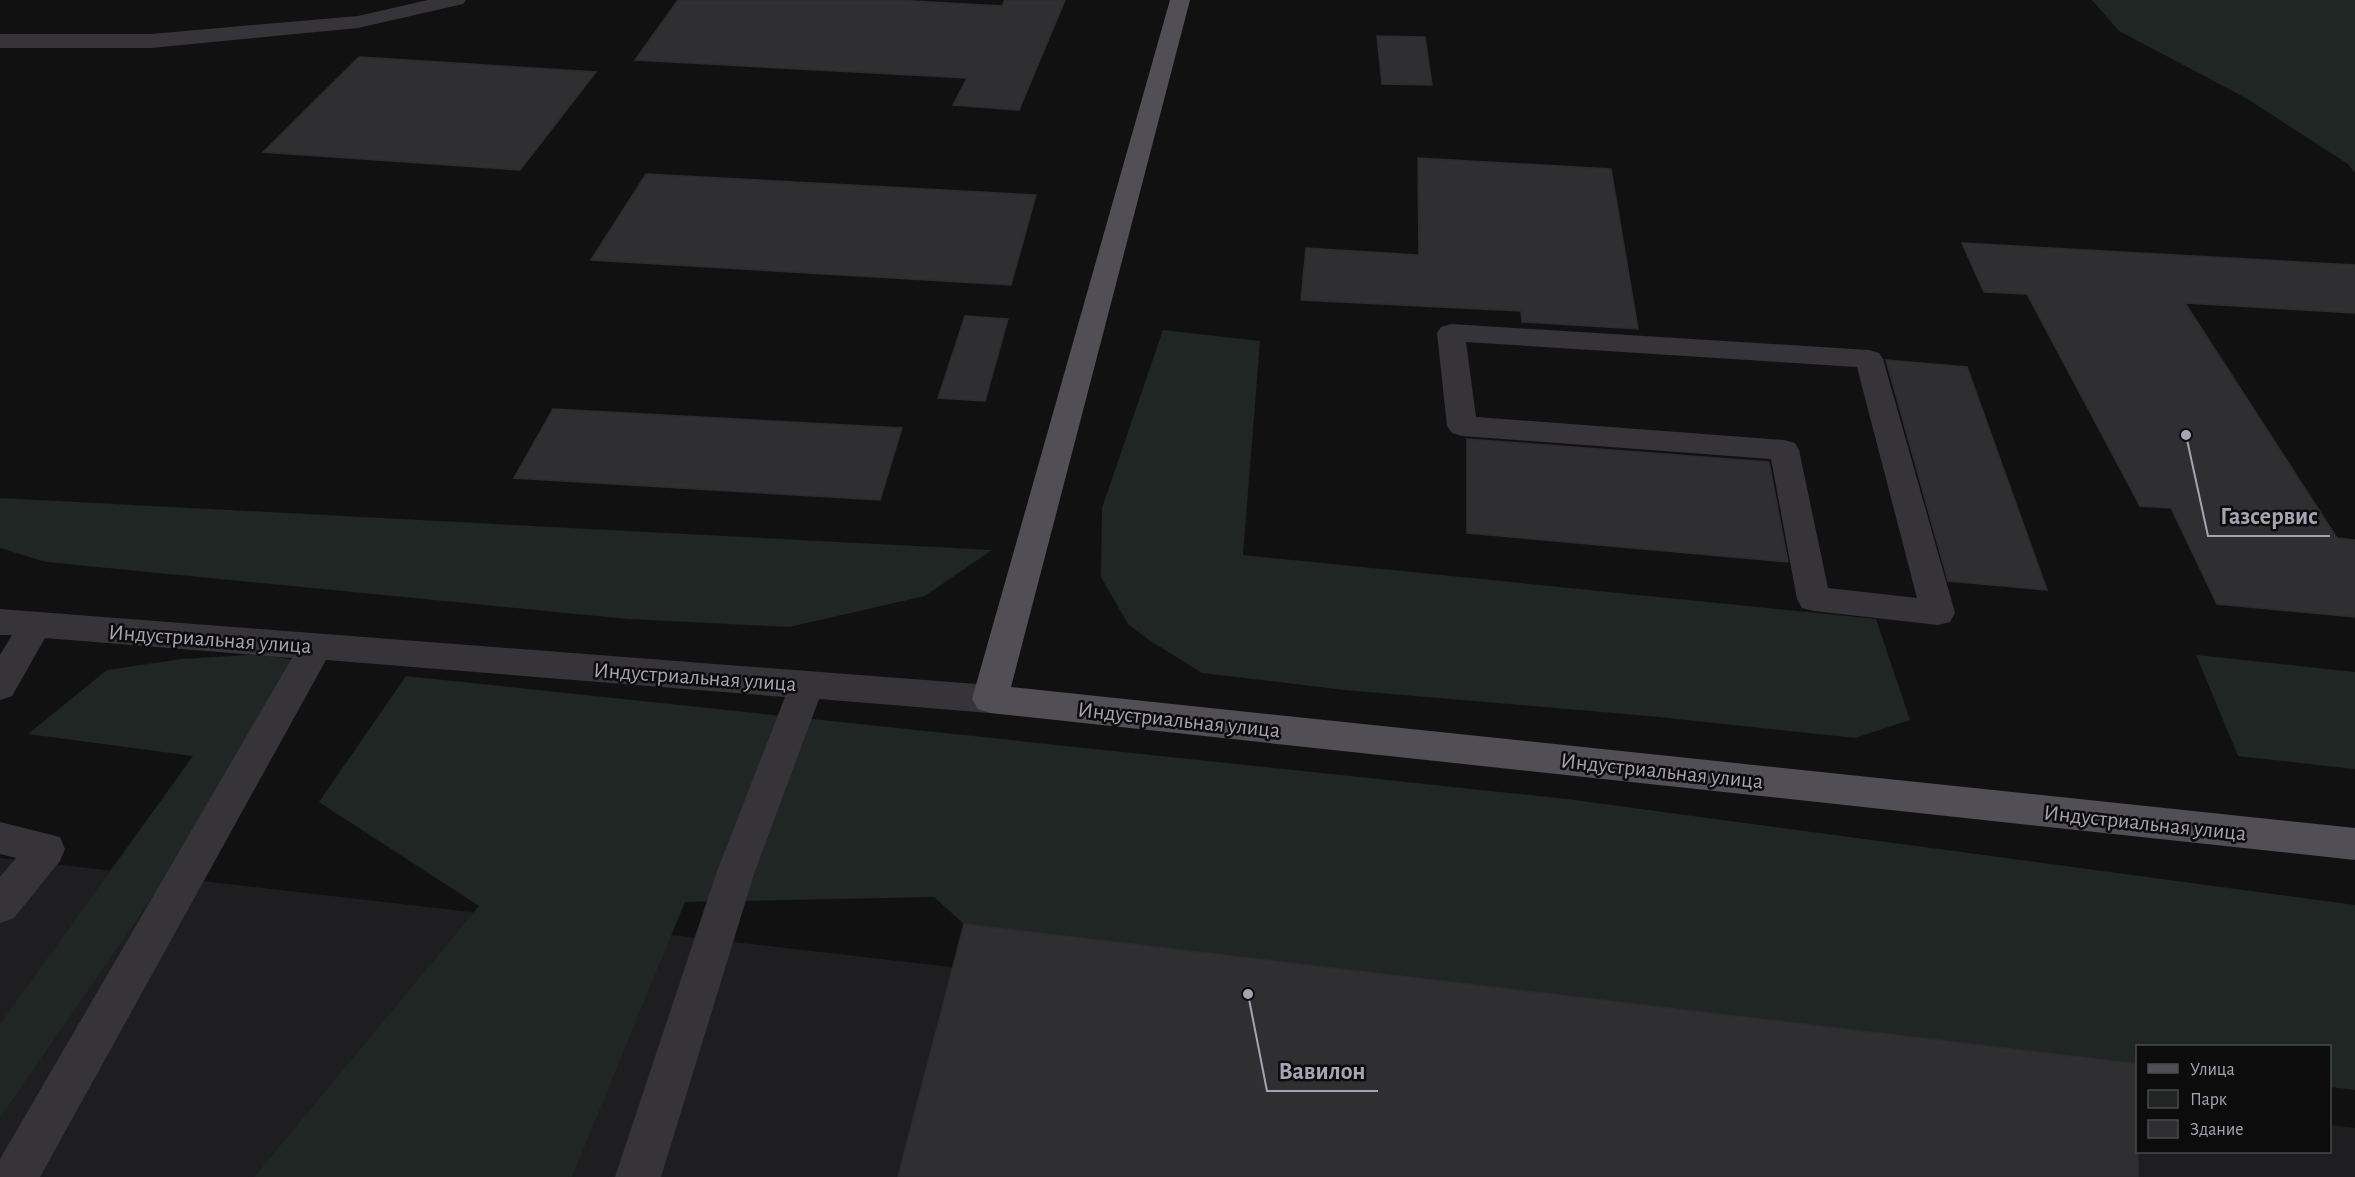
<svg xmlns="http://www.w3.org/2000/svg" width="2355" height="1177" viewBox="0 0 2355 1177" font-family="'Alegreya Sans',sans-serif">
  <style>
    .built { fill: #1e1d1f }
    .green { fill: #1f2624 }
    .building { fill: #2f2e31; stroke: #2d2b2e; stroke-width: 1.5 }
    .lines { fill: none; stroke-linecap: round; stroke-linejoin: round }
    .minor { fill: #363439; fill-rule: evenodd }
    .major { fill: #514e56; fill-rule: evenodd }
    .labels { text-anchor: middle; stroke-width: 5; stroke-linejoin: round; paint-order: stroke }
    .street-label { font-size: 22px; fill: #a7a3b2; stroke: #0d0c0d }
    .leader { fill: none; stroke: #a7a3b2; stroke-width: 2 }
    .callout-dot { fill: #a7a3b2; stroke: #0d0c0d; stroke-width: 2 }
    .callout-label { font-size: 24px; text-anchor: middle; font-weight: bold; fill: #a7a3b2; stroke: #0d0c0d; stroke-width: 5; stroke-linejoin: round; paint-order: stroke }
  </style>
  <rect width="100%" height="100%" fill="#121112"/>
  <path class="built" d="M0,858L2137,1103L2138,1152H2330V1125L2355,1128V1177H0Z"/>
  <path class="green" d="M2092,0H2355V173L2348,164L2246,98L2119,31Z
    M1163,330L1260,341L1243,555L1876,619L1910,720L1855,738L1649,716L1345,690L1202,673L1149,640L1128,624L1101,577L1102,508Z
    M0,498L992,550L925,596L789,627L628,619L46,562L0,548Z
    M263,654L293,660L289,699L0,1118V1024L193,756L28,734L107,670L182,659Z
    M2196,655L2355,672V769L2238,756Z
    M406,676L1567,799L2355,905V1090L2330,1087V1046H2138L2137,1064L964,924L934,897L685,902L572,1177H254L479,906L319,802Z"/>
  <path class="building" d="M678,0H896L1002,6L1005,0H1065L1019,110L953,105L967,78L635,60Z
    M1377,36L1425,37L1432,85L1382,84Z
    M359,57L596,72L520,170L263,152Z
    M1418,158L1611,169L1638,329L1522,322L1521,311L1301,300L1306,248L1419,255Z
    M646,174L1036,195L1011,285L591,260Z
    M1962,243L2355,265V313L2185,303L2337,538L2355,540V617L2217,604L2171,508L2140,506L2027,294L1984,292Z
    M965,316L1008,319L985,401L938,398Z
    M1886,360L1967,367L2047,590L1948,581Z
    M553,409L902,428L880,500L514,478Z
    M1467,439L1769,462L1788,562L1467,533Z
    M964,924L2138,1064V1177H898Z"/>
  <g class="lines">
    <path class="minor" d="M428,0H466L463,4L358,28L151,48H0V34H151L358,16Z
      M1451,324L1869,350L1879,353L1883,359L1955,613L1950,622L1938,625L1814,611L1802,608L1797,599L1771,459L1462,436L1452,433L1447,426L1437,333L1441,327ZM1466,342L1857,367L1917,598L1828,588L1799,450L1795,443L1784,440L1476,417Z
      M0,609L990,685L1002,689L1008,699L1002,709L990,713L819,699L754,874L661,1177H615L716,874L785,697L326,660L40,1177H0V1159L292,658L45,638L12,696L0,700V655L12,635H0Z
      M0,822L60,837L65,849L60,861L14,918L0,923V877L16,858L0,854Z"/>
    <path class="major" d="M1170,0H1190L1011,687L2355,828V860L990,713L978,709L972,699Z"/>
  </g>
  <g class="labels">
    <g class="street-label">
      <text transform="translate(210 638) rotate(4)" y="8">Индустриальная улица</text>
      <text transform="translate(695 676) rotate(4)" y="8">Индустриальная улица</text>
      <text transform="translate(1179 719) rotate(6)" y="8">Индустриальная улица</text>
      <text transform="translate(1662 770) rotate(6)" y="8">Индустриальная улица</text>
      <text transform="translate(2145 822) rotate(6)" y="8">Индустриальная улица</text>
    </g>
  </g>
  <path class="leader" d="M2186 435L2208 536H2330M1248 994L1267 1091H1378"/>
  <g class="callout-dot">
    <circle cx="2186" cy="435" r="6"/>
    <circle cx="1248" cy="994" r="6"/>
  </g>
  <g class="callout-label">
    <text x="2269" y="524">Газсервис</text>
    <text x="1322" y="1079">Вавилон</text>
  </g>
  <rect x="2136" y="1045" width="195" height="108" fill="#0d0c0d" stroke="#4b484f" stroke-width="1.5"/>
  <rect x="2148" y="1064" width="30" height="9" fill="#514e56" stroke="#4b484f" stroke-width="1.5"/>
  <text x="2190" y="1075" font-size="18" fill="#a7a3b2">Улица</text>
  <rect x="2148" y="1090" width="30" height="18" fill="#1f2624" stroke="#4b484f" stroke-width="1.5"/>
  <text x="2190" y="1105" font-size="18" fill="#a7a3b2">Парк</text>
  <rect x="2148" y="1120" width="30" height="18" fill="#2f2e31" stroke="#4b484f" stroke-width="1.5"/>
  <text x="2190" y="1135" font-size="18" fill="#a7a3b2">Здание</text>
</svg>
